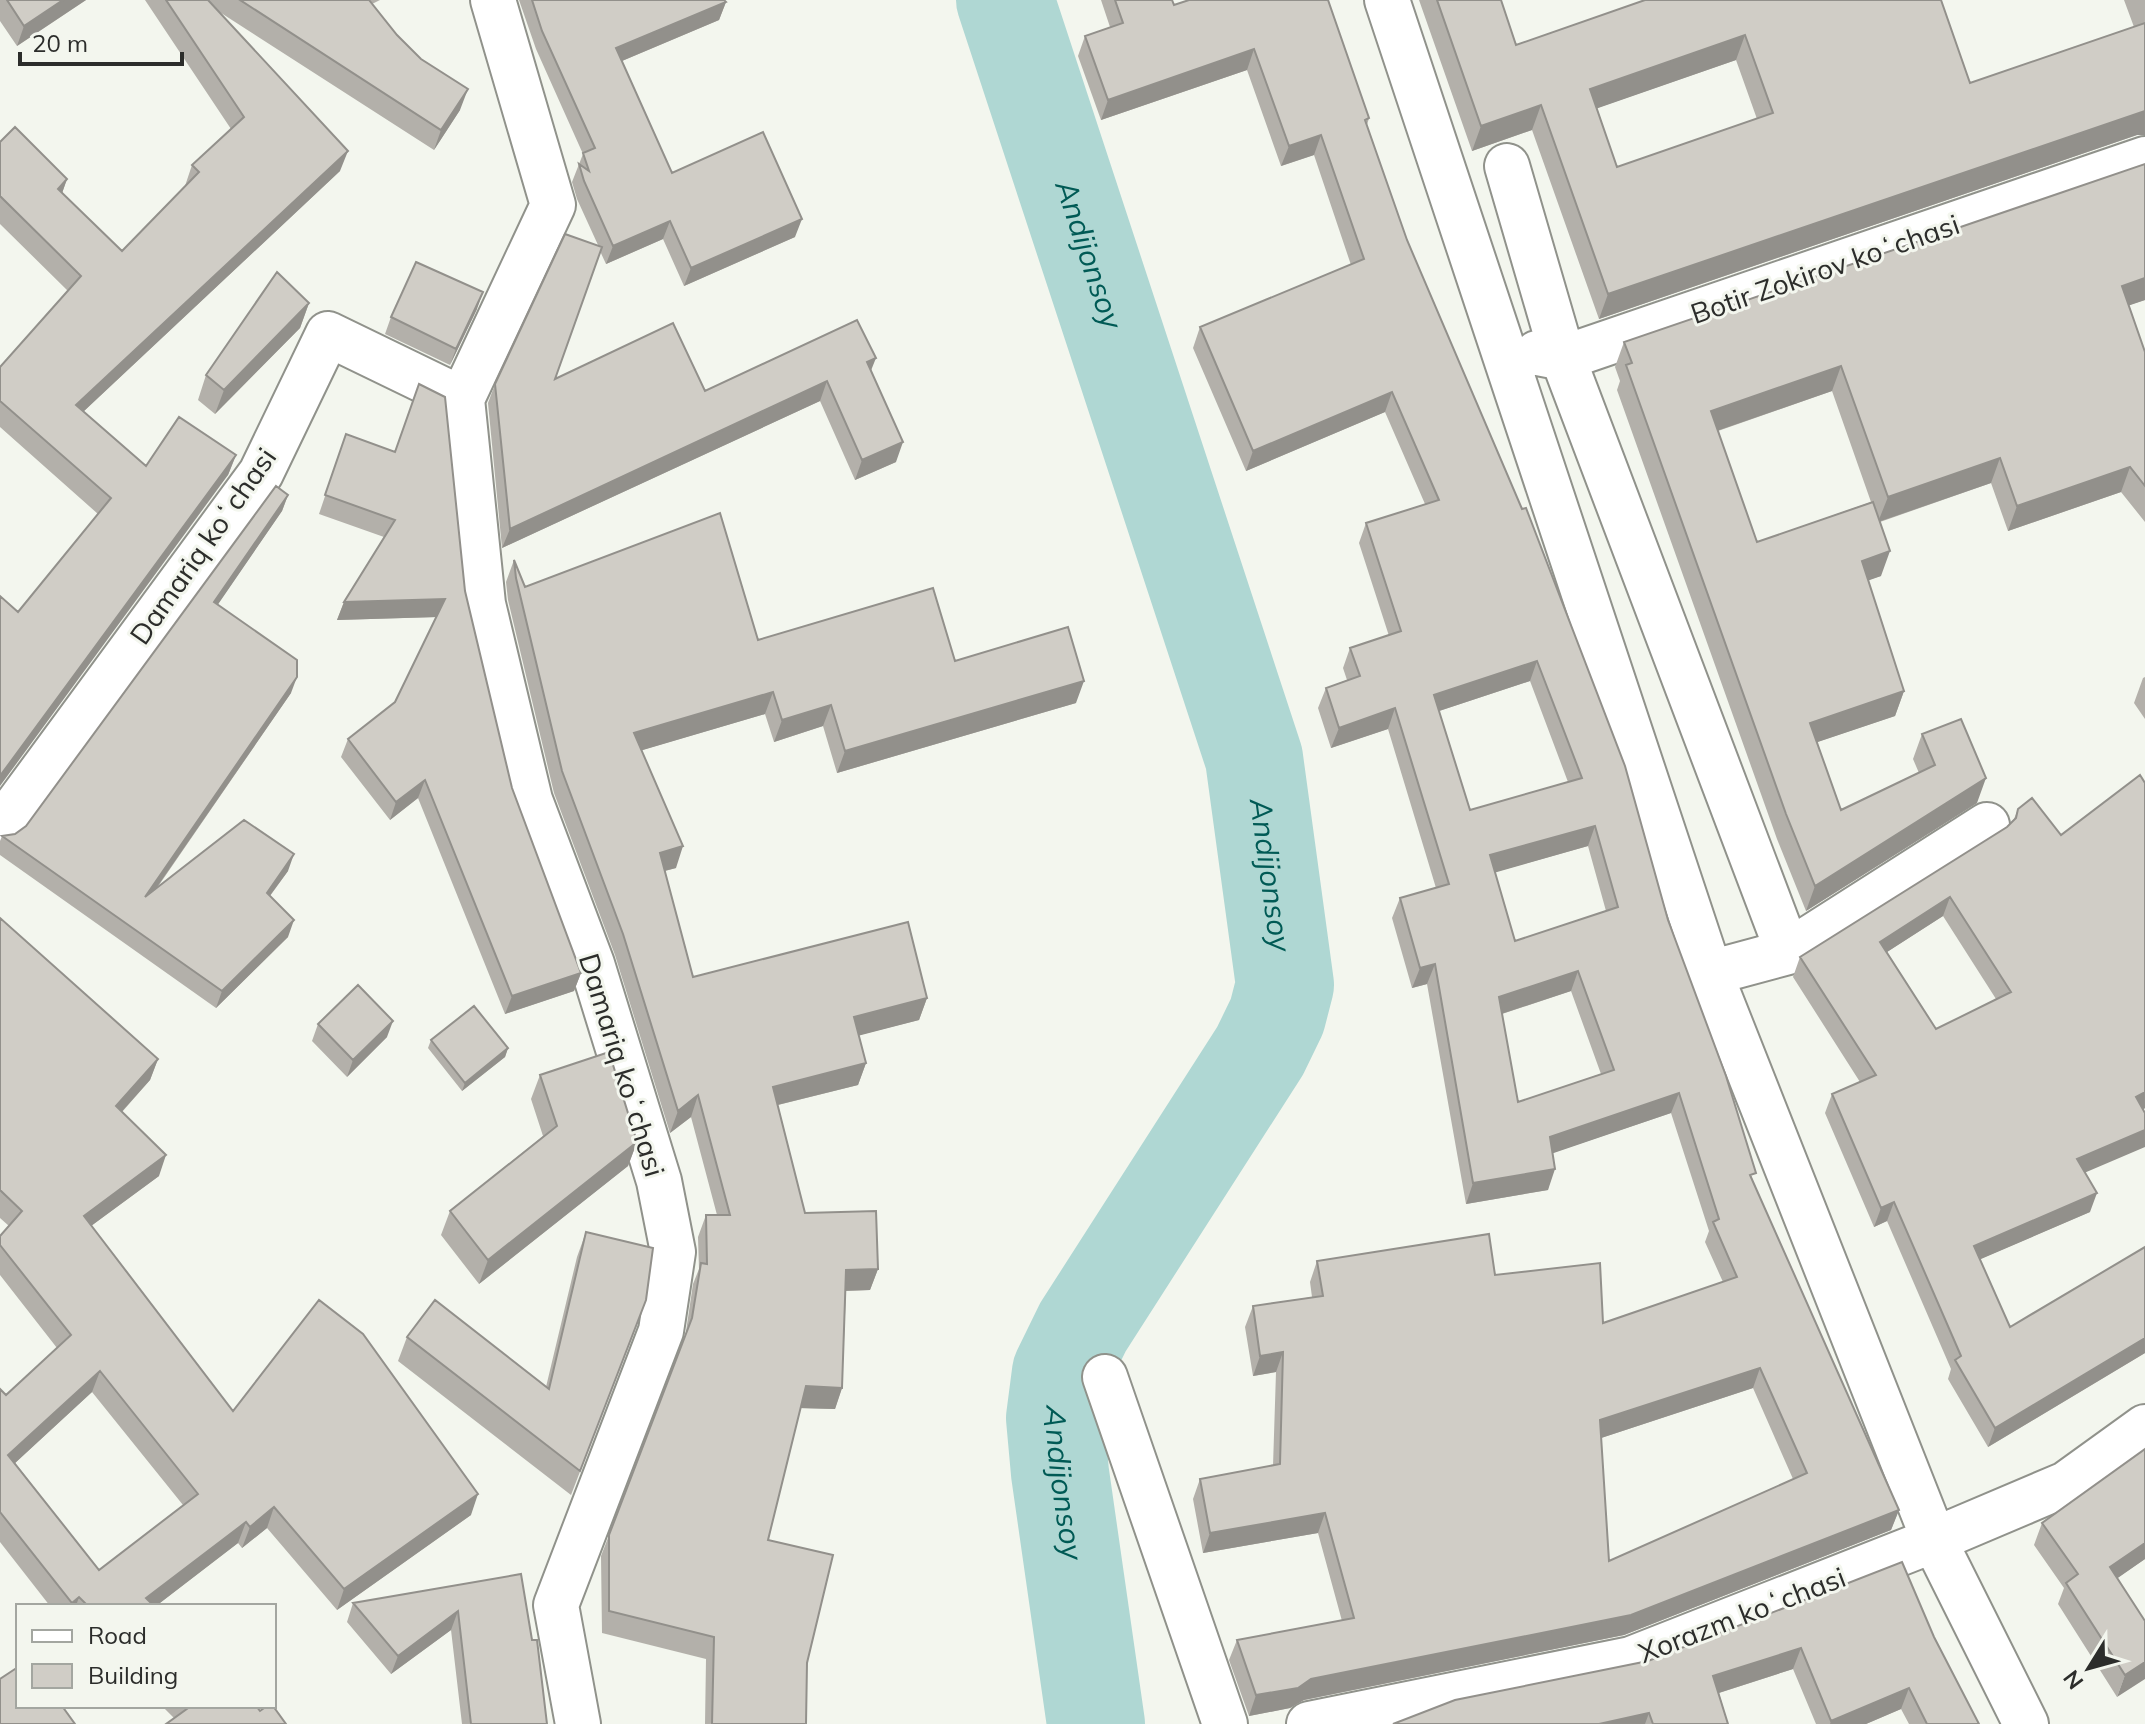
<svg xmlns="http://www.w3.org/2000/svg" width="2145" height="1724" viewBox="0 0 2145 1724" font-family="Mulish,sans-serif">
  <style>
    .lines { fill: none; stroke-linecap: round; stroke-linejoin: round }
    .river { stroke: #afd7d3; stroke-width: 98 }
    .minor-casing { stroke: #90928b; stroke-width: 48 }
    .minor { stroke: #fff; stroke-width: 44 }
    .wall { fill: #b3b0aa; fill-rule: evenodd }
    .shaded-wall { fill: #92908b }
    .building { fill: #d0cdc6; stroke: #92908b; stroke-width: 2; fill-rule: evenodd }
    .labels { text-anchor: middle; stroke-width: 6; stroke-linejoin: round; paint-order: stroke }
    .street-label { font-size: 28px; fill: #2c2d2b; stroke: #f3f6ee }
    .water-label { font-size: 30px; font-style: italic; fill: #005a55; stroke: #f3f6ee }
  </style>
  <rect width="100%" height="100%" fill="#f3f6ee"/>
  <g class="lines">
    <path class="river" id="s1" d="M1005,0L1254,758L1285,985L1277,1016L1260,1051L1083,1327L1061,1372L1055,1418L1060,1473L1096,1724"/>
    <g class="minor-casing">
      <path id="minor" d="M493,0L553,205L462,399L483,604L530,800L592,964L659,1181L673,1252L661,1331L556,1605L578,1724
        M1387,0L1710,973L1934,1540L2026,1724
        M1507,166L1563,358L1788,952
        M1537,353L1563,358L2145,159
        M0,828L261,473L328,334L462,399
        M1710,973L1788,952L1987,825
        M1105,1377L1225,1724
        M1309,1724L1631,1659L1934,1540L2066,1484L2145,1427"/>
    </g>
    <use href="#minor" class="minor"/>
  </g>
  <path class="wall" d="M0,0H86L17,46L0,21Z
    M145,0H380L372,4L397,35L460,110L434,150L218,11L340,171L83,412L146,466L236,455L228,475L18,612L98,514L0,427V367L68,291L0,224V142L67,179L62,193L122,251L185,186L192,165L231,129Z
    M519,0H724L726,2L719,20L622,61L672,173L795,237L684,286L663,239L606,264L600,251L555,379L705,391L871,371L896,462L855,480L820,401L502,548L488,403L495,384L598,245L577,199L572,182L583,154L536,49Z
    M1101,0H1172L1174,5L1189,0L1369,118L1367,125L1407,240L1668,920L1753,1181L1899,1510L1891,1530L1624,1635L1304,1700L1290,1708L1249,1716L1229,1660L1237,1640L1342,1621L1318,1533L1203,1553L1193,1499L1200,1479L1273,1466L1276,1372L1253,1376L1245,1327L1253,1306L1312,1297L1310,1282L1317,1261L1495,1275L1603,1323L1723,1282L1705,1242L1709,1231L1671,1113L1552,1153L1548,1190L1466,1204L1427,984L1412,988L1392,918L1400,898L1436,888L1388,729L1331,748L1318,708L1326,688L1347,680L1343,668L1350,648L1389,636L1359,543L1366,523L1425,504L1385,412L1246,471L1193,348L1200,327L1351,265L1314,155L1281,166L1247,70L1101,120L1078,56L1085,36L1110,27ZM1530,681L1568,782L1470,810L1439,711ZM1588,846L1606,911L1515,941L1495,872ZM1571,991L1601,1074L1518,1102L1502,1014ZM1753,1388L1793,1479L1609,1561L1601,1438Z
    M1419,0H1501L1516,45L1645,0L1970,83L2134,27L2124,0H2145V135H2137L1599,319L1532,130L1472,151ZM1736,60L1757,119L1617,167L1597,108Z
    M2145,164V300L2129,305L2145,352V522L2121,492L2008,531L1991,483L1880,522L1881,576L1868,580L1904,691L1895,716L1817,742L1841,810L1919,773L1913,759L1922,734L1977,803L1806,911L1777,839L1617,390L1620,381L1615,367L1624,342ZM1832,391L1871,502L1757,542L1718,431Z
    M309,303L300,328L215,414L198,400L206,375Z
    M477,309L450,365L385,334L391,317Z
    M346,434L465,591L512,788L581,973L574,991L505,1014L418,798L390,820L341,757L348,739L395,702L436,617L337,620L344,602L384,537L319,514Z
    M288,495L282,511L217,605L291,693L157,888L288,871L270,896L288,937L216,1008L0,855V841L2,836L15,834L26,826Z
    M514,560L525,587L758,640L955,661L1076,703L837,773L823,726L774,742L765,714L642,750L676,868L665,871L693,977L927,998L919,1020L859,1035L866,1063L858,1085L778,1105L805,1213L878,1269L870,1290L846,1291L842,1388L835,1409L800,1408L768,1540L807,1663L806,1724H705L706,1659L602,1633L601,1556L685,1338L693,1284L699,1269L698,1237L706,1215H717L691,1117L670,1133L615,955L554,793L508,600L506,582Z
    M2145,677V719L2134,703L2143,678Z
    M2145,783V1108L2085,1172L2090,1212L1980,1259L2010,1327L2145,1247V1353L1988,1447L1948,1379L1951,1369L1887,1221L1874,1227L1825,1113L1832,1094L1860,1082L1793,977L1800,957L2007,827L2014,819L2018,809L2061,835ZM1943,916L1996,999L1936,1029L1887,952Z
    M0,918L158,1059L150,1080L122,1112L159,1176L91,1226L233,1411L471,1515L337,1610L267,1528L242,1548L238,1543L156,1606H50L0,1542V1389L6,1395L57,1348L0,1275V1236L9,1226L0,1218ZM92,1392L183,1505L99,1570L15,1463Z
    M318,1024L387,1037L347,1077L312,1041Z
    M431,1040L508,1048L505,1057L462,1091L428,1048Z
    M540,1075L637,1142L628,1166L479,1284L441,1235L450,1211L543,1136L531,1099Z
    M586,1232L646,1300L571,1495L398,1361L407,1337L546,1387L577,1257Z
    M2145,1449V1559L2117,1578L2145,1621L2117,1697L2058,1604L2064,1588L2034,1545L2042,1523Z
    M521,1574L547,1724H462L451,1630L391,1674L347,1622L353,1603Z
    M1934,1637L1979,1724H1909L1901,1709L1866,1724H1816L1793,1669L1719,1693L1728,1724H1393L1648,1661Z
    M162,1706H256L260,1711L286,1724L174,1718Z"/>
  <path class="shaded-wall" d="M63,0H86L17,46L24,26Z
    M726,2L719,20L610,66L616,48Z
    M1745,35L1736,60L1581,114L1590,89Z
    M1254,49L1247,70L1101,120L1108,100Z
    M468,89L460,110L434,150L441,130Z
    M1541,105L1532,130L1472,151L1481,126Z
    M2145,111V135H2137L1599,319L1608,294Z
    M1321,135L1314,155L1281,166L1289,146Z
    M348,151L340,171L68,426L76,405Z
    M67,179L60,199L58,189Z
    M802,219L795,237L684,286L691,268Z
    M670,221L663,239L606,264L613,246Z
    M2145,278V300L2113,311L2122,286Z
    M483,292L477,309L450,365L456,349Z
    M309,303L300,328L215,414L224,390Z
    M876,358L868,378L867,362Z
    M1841,366L1832,391L1702,436L1711,411Z
    M827,381L820,401L502,548L510,529Z
    M1392,392L1385,412L1246,471L1253,451Z
    M903,442L896,462L855,480L862,460Z
    M236,455L228,475L0,786V776Z
    M2000,458L1991,483L1878,522L1888,497Z
    M2130,467L2121,492L2008,531L2017,506Z
    M288,495L282,511L208,619L214,602Z
    M1890,551L1881,576L1853,586L1862,561Z
    M445,599L438,617L337,620L344,602Z
    M1537,661L1530,681L1427,715L1434,695Z
    M297,677L291,693L139,913L145,897Z
    M1084,681L1076,703L837,773L845,751Z
    M1904,691L1895,716L1800,748L1810,723Z
    M773,692L765,714L626,755L634,733Z
    M831,705L823,726L774,742L782,720Z
    M1395,708L1388,729L1331,748L1339,728Z
    M1986,778L1977,803L1806,911L1815,886Z
    M425,780L418,798L390,820L396,802Z
    M1595,826L1588,846L1483,876L1490,855Z
    M683,846L676,868L652,874L660,853Z
    M294,854L288,871L260,909L267,893Z
    M1950,897L1943,916L1873,961L1880,942Z
    M294,920L288,937L216,1008L222,991Z
    M1435,964L1427,984L1412,988L1420,968Z
    M1578,971L1571,991L1492,1017L1499,997Z
    M581,973L574,991L505,1014L512,996Z
    M927,998L919,1020L846,1039L854,1017Z
    M393,1021L387,1037L347,1077L353,1060Z
    M508,1048L505,1057L462,1091L465,1083Z
    M158,1059L150,1080L108,1127L116,1106Z
    M866,1063L858,1085L765,1108L773,1087Z
    M2145,1092V1108L2129,1117L2136,1097Z
    M1679,1093L1671,1113L1542,1157L1550,1137Z
    M698,1095L691,1117L670,1133L678,1111Z
    M2145,1130V1147L2070,1179L2077,1159Z
    M637,1142L628,1166L479,1284L488,1260Z
    M166,1155L159,1176L76,1237L84,1216Z
    M1555,1169L1548,1190L1466,1204L1473,1183Z
    M2097,1193L2090,1212L1967,1265L1974,1246Z
    M1894,1202L1887,1221L1874,1227L1881,1208Z
    M878,1269L870,1290L838,1291L846,1270Z
    M2145,1338V1353L1988,1447L1995,1428Z
    M1283,1352L1276,1372L1253,1376L1260,1356Z
    M1760,1368L1753,1388L1592,1441L1600,1420Z
    M100,1371L92,1392L1,1476L8,1455Z
    M806,1386L842,1388L835,1409L798,1408Z
    M478,1494L471,1515L337,1610L344,1589Z
    M274,1507L267,1528L242,1548L250,1527Z
    M1899,1510L1891,1530L1624,1635L1304,1700L1290,1708L1249,1716L1256,1695Z
    M1325,1513L1318,1533L1203,1553L1210,1533Z
    M246,1522L238,1543L156,1606H144L146,1598Z
    M2145,1543V1559L2102,1589L2110,1567Z
    M79,1597L76,1606H71L72,1603Z
    M458,1611L451,1630L391,1674L398,1656Z
    M1801,1648L1793,1669L1706,1697L1713,1676Z
    M2145,1662V1679L2117,1697L2125,1675Z
    M1909,1688L1901,1709L1866,1724H1830L1831,1721Z
    M1649,1713L1645,1724H1599Z"/>
  <path class="building" d="M7,0H63L24,26Z
    M166,0H208L348,151L76,405L146,466L179,417L236,455L0,776V596L18,612L111,498L0,401V367L81,276L0,196V142L15,127L67,179L58,189L122,251L199,172L192,165L244,117Z
    M240,0H369L397,35L421,59L468,89L441,130Z
    M532,0H724L726,2L616,48L672,173L763,132L802,219L691,268L670,221L613,246L584,181L579,164L589,171L583,153L595,148L542,31Z
    M1115,0H1172L1174,5L1189,0H1328L1369,118L1365,120L1407,240L1522,509L1526,508L1625,766L1668,920L1726,1076L1756,1173L1750,1175L1899,1510L1631,1615L1311,1679L1298,1688L1256,1695L1237,1640L1354,1618L1325,1513L1210,1533L1200,1479L1280,1464L1283,1352L1260,1356L1253,1306L1323,1296L1317,1261L1489,1234L1495,1275L1600,1263L1603,1323L1737,1277L1713,1222L1719,1219L1679,1093L1550,1137L1555,1169L1473,1183L1435,964L1420,968L1400,898L1449,884L1395,708L1339,728L1326,688L1360,676L1350,648L1401,631L1366,523L1439,500L1392,392L1253,451L1200,327L1364,259L1321,135L1289,146L1254,49L1108,100L1085,36L1123,23ZM1537,661L1582,778L1470,810L1434,695ZM1595,826L1618,907L1515,941L1490,855ZM1578,971L1614,1070L1518,1102L1499,997ZM1760,1368L1807,1473L1609,1561L1600,1420Z
    M1437,0H1501L1516,45L1645,0H1941L1970,83L2145,23V111L1608,294L1541,105L1481,126ZM1745,35L1773,113L1617,167L1590,89Z
    M2145,164V278L2122,286L2145,352V486L2130,467L2017,506L2000,458L1888,497L1841,366L1711,411L1757,542L1873,502L1890,551L1862,561L1904,691L1810,723L1841,810L1935,765L1922,734L1961,719L1986,778L1815,886L1786,814L1626,365L1632,363L1624,342Z
    M565,234L602,247L555,379L673,323L705,391L857,320L876,358L867,362L903,442L862,460L827,381L510,529L495,384Z
    M416,262L483,292L456,349L391,317Z
    M277,272L309,303L224,390L206,375Z
    M419,384L445,397L465,591L512,788L581,973L512,996L425,780L396,802L348,739L395,702L445,599L344,602L395,520L325,495L346,434L395,452Z
    M276,486L288,495L214,602L297,660V677L145,897L244,820L294,854L267,893L294,920L222,991L2,836L15,834L26,826Z
    M720,513L758,640L933,588L955,661L1068,627L1084,681L845,751L831,705L782,720L773,692L634,733L683,846L660,853L693,977L908,922L927,998L854,1017L866,1063L773,1087L805,1213L876,1211L878,1269L846,1270L842,1388L806,1386L768,1540L833,1555L807,1663L806,1724H712L714,1637L609,1611V1535L692,1318L701,1263L707,1264L706,1215H730L698,1095L678,1111L623,934L562,771L516,578L514,560L525,587Z
    M2140,775L2145,783V1092L2136,1097L2145,1113V1130L2077,1159L2097,1193L1974,1246L2010,1327L2145,1247V1338L1995,1428L1955,1360L1961,1356L1894,1202L1881,1208L1832,1094L1876,1075L1800,957L2007,827L2016,818L2018,809L2032,798L2061,835ZM1950,897L2011,992L1936,1029L1880,942Z
    M0,918L158,1059L116,1106L166,1155L84,1216L233,1411L319,1300L363,1334L478,1494L344,1589L274,1507L250,1527L246,1522L146,1598L154,1606H88L79,1597L72,1603L0,1512V1389L6,1395L71,1335L0,1245V1236L22,1211L0,1190ZM100,1371L198,1494L99,1570L8,1455Z
    M358,985L393,1021L353,1060L318,1024Z
    M474,1006L508,1048L465,1083L431,1040Z
    M609,1052L637,1142L488,1260L450,1211L557,1126L540,1075Z
    M586,1232L653,1248L646,1300L580,1471L407,1337L435,1300L549,1389Z
    M2145,1449V1543L2110,1567L2145,1621V1662L2125,1675L2066,1583L2078,1574L2042,1523Z
    M1902,1562L1934,1637L1979,1724H1927L1909,1688L1831,1721L1801,1648L1713,1676L1728,1724H1653L1649,1713L1599,1724H1393L1455,1700L1648,1661Z
    M521,1574L532,1640H537L547,1724H471L458,1611L398,1656L353,1603Z
    M18,1667V1706H62L75,1724H0V1679Z
    M191,1706H256L260,1711L267,1706H273L286,1724H166Z"/>
  <g class="labels">
    <g class="street-label">
      <text transform="translate(1825 269) rotate(-19)" y="10">Botir Zokirov koʻchasi</text>
      <text transform="translate(203 546) rotate(-55)" y="10">Damariq koʻchasi</text>
      <text transform="translate(622 1065) rotate(73)" y="10">Damariq koʻchasi</text>
      <text transform="translate(1742 1615) rotate(-21)" y="10">Xorazm koʻchasi</text>
    </g>
    <g class="water-label">
      <text dy="10" stroke="none"><textPath href="#s1" startOffset="268">Andijonsoy</textPath></text>
      <text dy="10" stroke="none"><textPath href="#s1" startOffset="916">Andijonsoy</textPath></text>
      <text dy="10" stroke="none"><textPath href="#s1" startOffset="1588">Andijonsoy</textPath></text>
    </g>
  </g>
  <rect x="16" y="1604" width="260" height="104" fill="#f3f6ee" stroke="#a3a6a0" stroke-width="2"/>
  <rect x="32" y="1630" width="40" height="12" fill="#ffffff" stroke="#a3a6a0" stroke-width="2"/>
  <text x="88" y="1644" font-size="24" fill="#2c2d2b">Road</text>
  <rect x="32" y="1664" width="40" height="24" fill="#d0cdc6" stroke="#a3a6a0" stroke-width="2"/>
  <text x="88" y="1684" font-size="24" fill="#2c2d2b">Building</text>
  <g transform="translate(2089 1668) rotate(233)" stroke="#f3f6ee" stroke-width="6" paint-order="stroke">
  <path d="M0-6L14 30L0 20L-14 30Z" fill="#2c2d2b"/>
  <text y="-12" font-size="22" font-weight="bold" text-anchor="middle" fill="#2c2d2b">N</text>
  </g>
  <path d="M20 52v12h162v-12" fill="none" stroke="#2c2d2b" stroke-width="4"/>
  <text x="32" y="52" font-size="24" fill="#2c2d2b" stroke="#f3f6ee" stroke-width="6" paint-order="stroke">20 m</text>
</svg>
